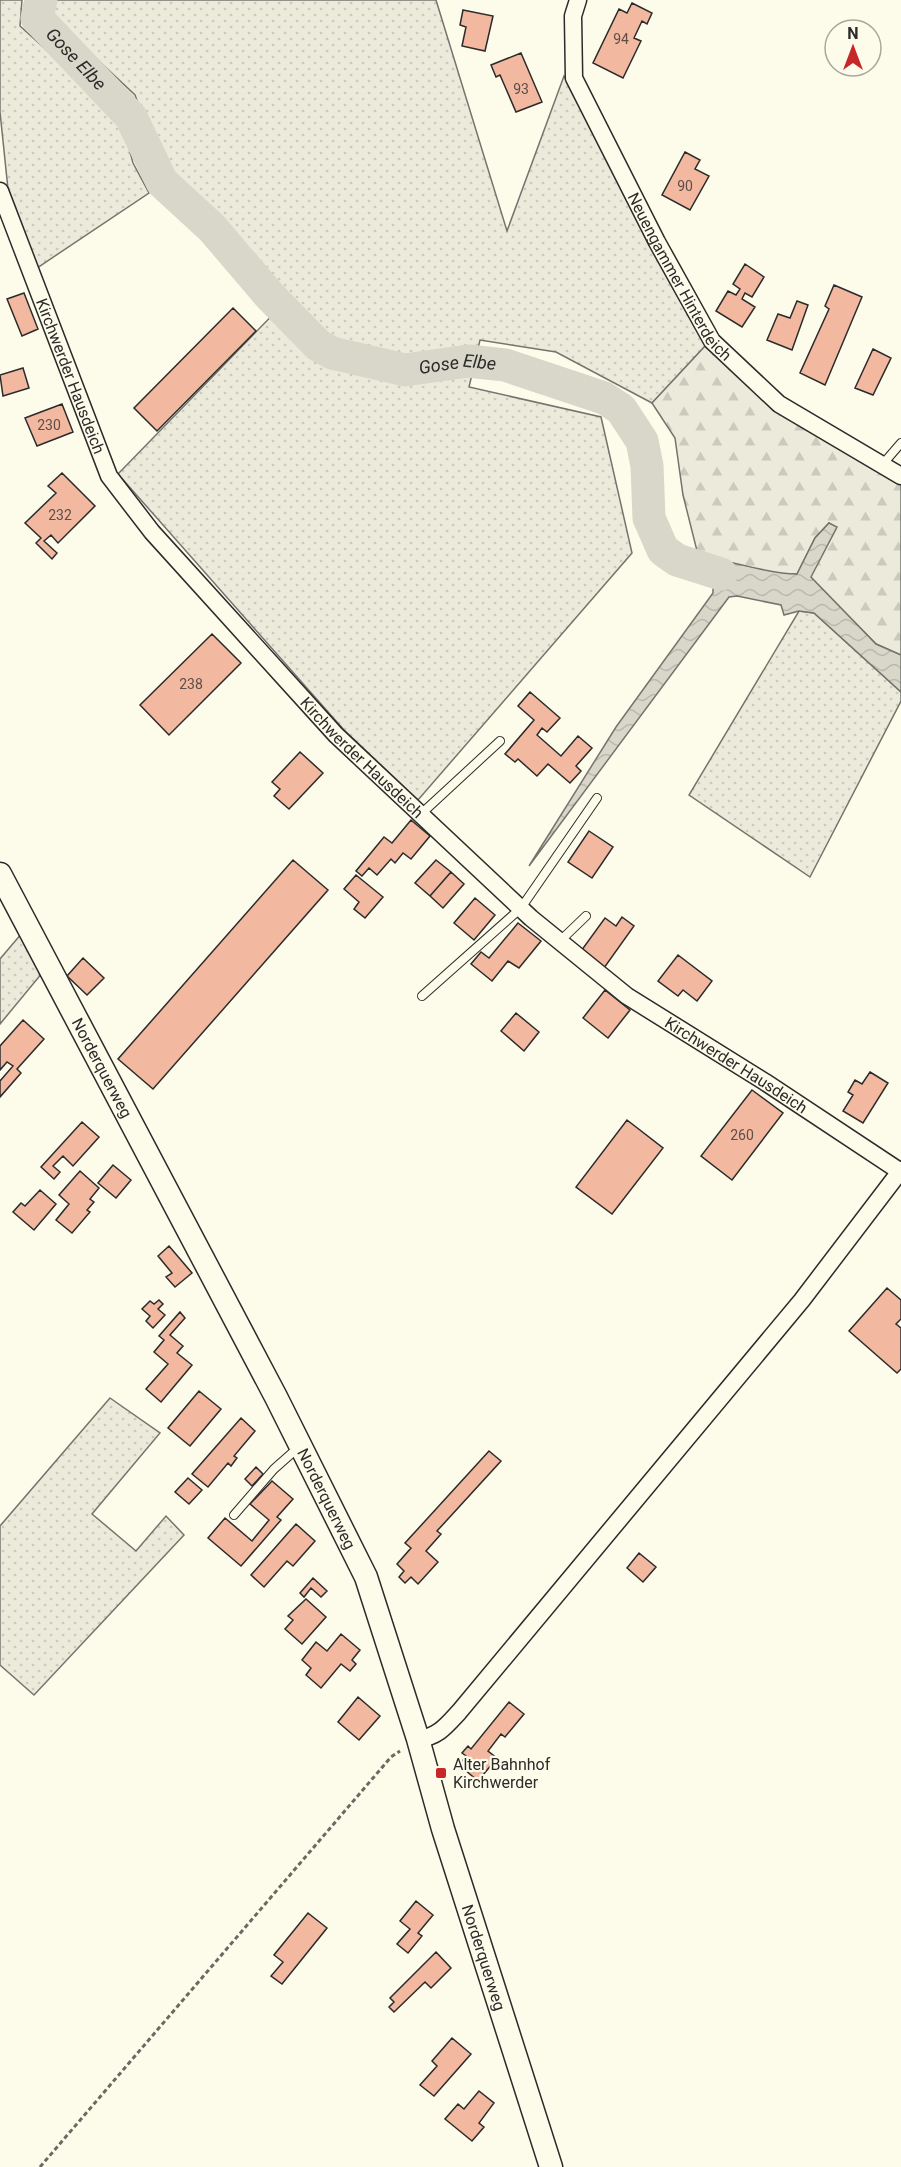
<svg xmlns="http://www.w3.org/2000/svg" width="901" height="2167" viewBox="0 0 901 2167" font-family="Roboto,sans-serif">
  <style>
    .grass { fill: url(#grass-dots); stroke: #74746e; stroke-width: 1.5 }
    .forest { fill: url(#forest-firs); stroke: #74746e; stroke-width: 1.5 }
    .water { fill: url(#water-waves); stroke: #74746e; stroke-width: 1.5 }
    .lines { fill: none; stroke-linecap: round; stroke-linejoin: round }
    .river { stroke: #d8d7c9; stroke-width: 33 }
    .building { fill: #f2b8a0; stroke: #2b2b2b; stroke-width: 1.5 }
    .lane-casing { stroke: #2b2b2b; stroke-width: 10 }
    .street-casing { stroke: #2b2b2b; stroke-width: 19 }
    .secondary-casing { stroke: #2b2b2b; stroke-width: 25 }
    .path { stroke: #6a6964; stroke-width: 3; stroke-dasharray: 4.5 3; stroke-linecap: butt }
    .lane { stroke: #fdfbea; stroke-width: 8 }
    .street { stroke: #fdfbea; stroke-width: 16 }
    .secondary { stroke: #fdfbea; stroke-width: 22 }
    .poi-dot { fill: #c62828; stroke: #fdfbea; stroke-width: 2 }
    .labels { text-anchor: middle; stroke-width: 4.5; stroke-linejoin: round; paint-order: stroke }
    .number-label { font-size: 14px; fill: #5d4e48 }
    .street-label { font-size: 16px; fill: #2b2b2b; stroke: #fdfbea }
    .poi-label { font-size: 16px; fill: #2b2b2b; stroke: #fdfbea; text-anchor: start }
    .water-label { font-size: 18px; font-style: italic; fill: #2b2b2b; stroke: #fdfbea }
  </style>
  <defs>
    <pattern id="grass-dots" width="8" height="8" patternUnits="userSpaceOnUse" patternTransform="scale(1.5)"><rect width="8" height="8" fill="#ecebdb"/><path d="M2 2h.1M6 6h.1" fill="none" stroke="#cbcabc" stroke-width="1.8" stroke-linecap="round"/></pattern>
    <pattern id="forest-firs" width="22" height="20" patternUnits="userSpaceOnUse" patternTransform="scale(1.5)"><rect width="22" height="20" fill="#ecebdb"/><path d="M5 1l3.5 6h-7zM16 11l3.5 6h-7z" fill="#cbcabc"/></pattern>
    <pattern id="water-waves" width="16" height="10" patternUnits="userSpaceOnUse" patternTransform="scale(1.5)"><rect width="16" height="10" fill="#d8d7c9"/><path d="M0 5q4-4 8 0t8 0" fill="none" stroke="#bab9ad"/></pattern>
  </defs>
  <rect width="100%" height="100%" fill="#fdfbea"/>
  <path class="grass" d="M0,0H22L20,26L121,118L133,163L149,193L37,268L8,189L0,112Z
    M52,0H436L507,231L564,76L707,344L652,403L556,352L480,340L469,387L601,417L632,553L418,800L344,730L118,474L290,297L225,222L162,168L135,95L49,14Z
    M799,611L814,613L901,692V701L810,877L689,795Z
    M22,933L43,972L0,1024V959Z
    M110,1398L160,1433L92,1514L136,1551L166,1516L184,1535L34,1695L0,1665V1526Z"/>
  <path class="forest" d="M707,344L770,407L901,485V655L876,644L810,577L836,528L829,523L815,538L797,574H777L698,555L683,495L675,438L652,403Z"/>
  <path class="water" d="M829,523L837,527L811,577L876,644L901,655V692L814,613L799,611L784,615L781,605L737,596L729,597L529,866L616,727L713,593V586L677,560C717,551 756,574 797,574L815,538Z"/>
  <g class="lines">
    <path class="river" id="s1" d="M41,0L37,18L131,117L162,182L212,228L270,296L318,345L332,353L405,370L468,361L505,365L604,398L621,409L642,441L647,466L649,518L663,550L677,560L721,574"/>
  </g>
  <path class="building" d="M632,3L652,13L647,24L642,21L634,38L641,41L623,78L593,63L619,9L627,13Z
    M463,10L493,16L485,51L462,46L466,27L460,25Z
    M521,53L542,102L516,112L500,75L496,77L491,65Z
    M685,152L700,160L695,169L709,176L690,210L662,195Z
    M745,264L764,277L752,297L745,293L742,299L755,307L742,327L716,311L728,291L736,295L740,289L733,284Z
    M834,285L862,297L825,385L800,373L829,309L825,306Z
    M24,293L38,329L22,336L7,299Z
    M797,301L808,305L792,350L767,340L778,314L790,318Z
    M233,308L256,331L157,431L134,408Z
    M873,349L891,358L873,395L855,388Z
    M23,368L29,388L3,396L0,375Z
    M62,404L73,432L37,446L25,418Z
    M62,473L95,506L58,543L51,535L44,541L57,553L52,559L36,543L41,538L25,523L56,493L48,486Z
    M212,634L241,663L169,735L140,705Z
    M530,692L560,718L547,732L542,728L537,735L561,756L578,736L592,748L576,766L581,771L570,783L548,764L537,776L518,759L515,762L505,754L534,720L518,706Z
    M300,752L323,773L289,809L274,796L280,789L272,782Z
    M411,820L430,836L411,859L403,853L395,863L391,859L377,875L369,868L362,876L356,871L384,837L392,843Z
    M589,831L613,847L592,878L568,862Z
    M293,860L328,890L153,1089L118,1059Z
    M436,860L451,872L430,896L415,883Z
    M451,872L464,884L443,908L430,896Z
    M356,875L383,897L365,918L354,909L359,902L344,889Z
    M475,898L495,915L474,940L454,923Z
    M622,917L634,926L604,968L581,951L605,918L616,926Z
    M518,923L541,941L519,968L508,961L492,981L471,964L481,952L489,958Z
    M678,955L712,981L697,1001L683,990L678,996L658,981Z
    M83,958L104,978L87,995L67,976Z
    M605,990L630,1010L608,1038L583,1018Z
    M516,1013L539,1032L524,1051L501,1031Z
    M23,1020L44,1039L17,1069L21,1073L0,1097V1081L13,1066L7,1062L0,1070V1046Z
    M870,1072L888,1083L863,1123L843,1111L853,1095L848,1092L855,1080L862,1084Z
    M752,1090L783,1113L732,1180L701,1156Z
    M627,1120L663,1148L612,1214L576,1187Z
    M82,1122L99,1137L73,1166L63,1156L53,1166L60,1172L54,1179L41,1167Z
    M113,1165L131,1180L116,1198L98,1183Z
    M80,1171L99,1188L90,1199L94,1202L87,1210L90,1212L72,1233L56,1220L69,1204L59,1195Z
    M40,1190L56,1204L34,1230L13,1212L21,1203L25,1206Z
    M169,1246L192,1273L175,1287L166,1277L172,1273L158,1256Z
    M887,1288L901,1300V1319L896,1324L901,1328V1369L897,1373L849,1331Z
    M159,1300L163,1304L158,1309L165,1315L153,1328L146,1321L150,1316L142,1309L150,1301L154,1304Z
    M180,1312L185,1318L170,1335L183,1346L177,1353L192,1365L161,1402L146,1389L168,1364L154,1352L164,1340L159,1336Z
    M199,1391L221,1409L190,1446L168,1428Z
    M241,1418L255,1431L234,1456L237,1458L231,1466L228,1463L208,1487L192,1474Z
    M489,1451L501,1461L437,1531L441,1534L426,1551L438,1562L418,1584L411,1577L405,1583L399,1577L404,1571L397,1564L411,1548L405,1543Z
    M256,1467L263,1474L252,1486L245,1479Z
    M188,1478L202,1490L189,1504L175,1492Z
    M272,1481L293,1499L277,1517L281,1520L241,1566L208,1538L225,1518L252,1541L269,1520L250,1504Z
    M296,1524L315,1541L293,1566L287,1561L264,1587L251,1575Z
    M639,1553L656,1567L643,1582L627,1568Z
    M313,1578L327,1591L321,1597L311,1588L304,1597L300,1593Z
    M306,1599L326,1617L302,1644L285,1629L293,1620L288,1616Z
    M341,1634L360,1650L352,1660L356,1664L350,1671L341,1664L321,1688L306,1675L311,1668L302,1660L316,1642L327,1651Z
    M358,1697L380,1716L359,1740L338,1722Z
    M509,1702L524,1714L505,1737L501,1734L488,1751L497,1758L478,1781L459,1765L466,1756L462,1753L468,1746L471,1749Z
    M416,1901L433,1915L418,1933L422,1936L408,1953L397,1944L410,1929L400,1921Z
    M308,1913L327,1928L282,1984L271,1976L283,1962L274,1955Z
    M436,1952L451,1968L431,1988L425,1982L394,2012L389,2007L394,2002L390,1998Z
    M452,2038L471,2054L434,2096L420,2085L437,2066L432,2061Z
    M479,2091L494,2103L479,2123L484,2127L472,2141L445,2119L458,2104L464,2109Z"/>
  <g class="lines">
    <g class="lane-casing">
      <path id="lane" d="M882,465L901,443
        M421,814L500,741
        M560,941L586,916
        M422,996L521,908L597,798
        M234,1515L274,1469L300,1446"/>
    </g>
    <g class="street-casing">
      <g id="street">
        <path id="s2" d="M578,0L573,16L574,78L657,242L712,341L779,404L901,476"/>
        <path id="s3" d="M0,191L109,476L152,532L336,735L531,918L627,996L765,1082L901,1172"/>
        <path d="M418,1739C438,1737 446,1726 459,1712L802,1300L901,1170"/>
      </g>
    </g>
    <g class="secondary-casing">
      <g id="secondary">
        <path id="s4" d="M0,874L276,1397L366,1577L418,1739L443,1829L551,2167"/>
      </g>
    </g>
    <path class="path" d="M40,2167L391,1757L400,1751"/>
    <use href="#lane" class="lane"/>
    <use href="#street" class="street"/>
    <use href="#secondary" class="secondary"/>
  </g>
  <rect class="poi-dot" x="435" y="1767" width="12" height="12" rx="3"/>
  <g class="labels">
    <g class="number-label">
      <text x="621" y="44">94</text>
      <text x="521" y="94">93</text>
      <text x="685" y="191">90</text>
      <text x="49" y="430">230</text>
      <text x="60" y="520">232</text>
      <text x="191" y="689">238</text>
      <text x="742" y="1140">260</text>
    </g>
    <g class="street-label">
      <text dy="6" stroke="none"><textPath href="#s2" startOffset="304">Neuengammer Hinterdeich</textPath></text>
      <text dy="6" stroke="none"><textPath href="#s3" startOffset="198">Kirchwerder Hausdeich</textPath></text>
      <text dy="6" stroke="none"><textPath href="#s3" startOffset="684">Kirchwerder Hausdeich</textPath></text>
      <text dy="6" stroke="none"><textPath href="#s3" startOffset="1170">Kirchwerder Hausdeich</textPath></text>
      <text dy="6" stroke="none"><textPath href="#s4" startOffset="219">Norderquerweg</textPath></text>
      <text dy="6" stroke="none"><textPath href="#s4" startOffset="705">Norderquerweg</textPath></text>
      <text dy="6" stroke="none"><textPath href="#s4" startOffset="1191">Norderquerweg</textPath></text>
    </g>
    <g class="poi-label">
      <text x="453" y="1770">Alter Bahnhof<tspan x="453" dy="18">Kirchwerder</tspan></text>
    </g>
    <g class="water-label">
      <text dy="6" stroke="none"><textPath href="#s1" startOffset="75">Gose Elbe</textPath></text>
      <text dy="6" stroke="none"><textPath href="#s1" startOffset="597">Gose Elbe</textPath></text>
    </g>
  </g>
  <g transform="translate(853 48)"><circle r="28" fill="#fdfbea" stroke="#a9a89e" stroke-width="1.5"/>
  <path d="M0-4.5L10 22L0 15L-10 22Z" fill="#c62828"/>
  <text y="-9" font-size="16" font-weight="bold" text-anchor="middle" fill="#2b2b2b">N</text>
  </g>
</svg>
